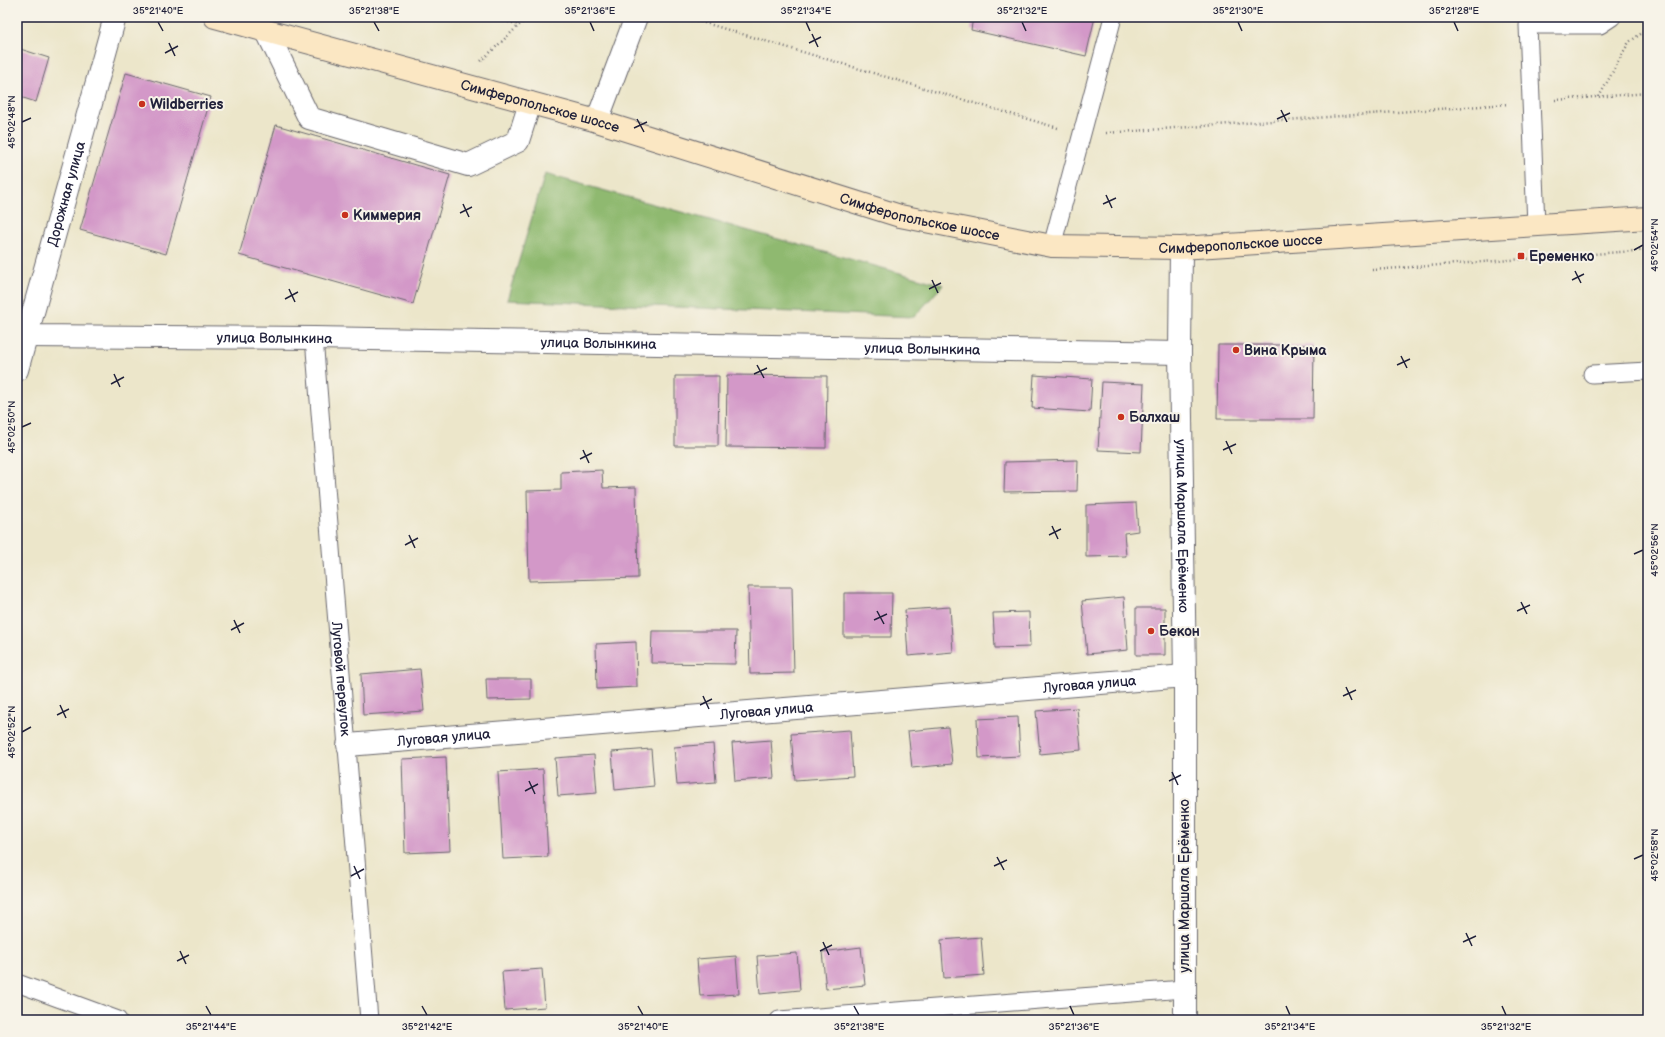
<svg xmlns="http://www.w3.org/2000/svg" width="1665" height="1037" viewBox="0 0 1665 1037" font-family="'Balsamiq Sans',sans-serif">
  <style>
    .forest { fill: #8fb970; stroke: #586e56 }
    .building { fill: #d398c8 }
    .lines { fill: none; stroke-linecap: round; stroke-linejoin: round }
    .lane-casing { stroke: #69676d; stroke-width: 19 }
    .street-casing { stroke: #69676d; stroke-width: 24 }
    .secondary-casing { stroke: #69676d; stroke-width: 24 }
    .path { stroke: #69676d; stroke-width: 2.5; stroke-dasharray: 1 3; stroke-linecap: butt }
    .lane { stroke: #fff; stroke-width: 17 }
    .street { stroke: #fff; stroke-width: 22 }
    .secondary { stroke: #fbe7c3; stroke-width: 22 }
    .ticks { fill: none; stroke: #22223b; stroke-width: 1.5 }
    .poi-dot { fill: #c8321e; stroke: #f7f3e8; stroke-width: 1.5 }
    .labels { text-anchor: middle; stroke-width: 4; stroke-linejoin: round; paint-order: stroke }
    .poi-label { font-size: 14px; font-weight: bold; fill: #22223b; stroke: #f7f3e8; text-anchor: start }
    .street-label { font-size: 14px; fill: #22223b; stroke: #f7f3e8 }
    .neatline { fill: none; stroke: #22223b; stroke-width: 1.5 }
    .ticks-label { font-size: 10px; text-anchor: middle; fill: #22223b }
  </style>
  <rect width="100%" height="100%" fill="#f7f3e8"/>
  <filter id="ink" filterUnits="userSpaceOnUse"><feTurbulence type="fractalNoise" baseFrequency=".025" numOctaves="2"/><feDisplacementMap in="SourceGraphic" scale="8" xChannelSelector="R" yChannelSelector="G"/><feConvolveMatrix kernelMatrix="1 2 1 2 8 2 1 2 1" color-interpolation-filters="sRGB"/></filter>
  <filter id="wash" filterUnits="userSpaceOnUse"><feTurbulence type="fractalNoise" baseFrequency=".012" numOctaves="4" result="noise"/><feDisplacementMap in="SourceGraphic" scale="16" xChannelSelector="R" yChannelSelector="G"/><feGaussianBlur stdDeviation="0.9" result="paint"/><feColorMatrix in="noise" values="0 0 0 0 0 0 0 0 0 0 0 0 0 0 0 0 0 1.4 0 .05"/><feComposite in="paint" operator="in"/></filter>
  <g filter="url(#wash)">
    <rect width="100%" height="100%" fill="#ece6ca"/>
    <path class="forest" d="M545,174L943,285L914,317L507,300Z"/>
    <g id="blocks">
      <path class="building" d="M973,17H1095L1086,56L971,30Z
        M17,48L49,58L36,102L17,96Z
        M126,73L211,97L166,254L80,230Z
        M276,125L450,175L413,304L239,255Z
        M1218,345H1314L1313,419H1217Z
        M727,375L827,376L826,448L726,447Z
        M1034,375L1092,379L1090,412L1032,408Z
        M675,376H719L718,446H675Z
        M1102,382L1144,384L1141,452L1098,450Z
        M1078,460L1077,491L1004,492L1005,462Z
        M602,470L603,488L636,487L638,578L529,581L527,491L561,490V472Z
        M1136,503L1138,531L1124,533L1126,556L1086,557V505Z
        M748,587H792L794,673L750,674Z
        M844,593H892L891,637H844Z
        M1124,597L1128,650L1087,654L1082,601Z
        M950,607L953,652L908,656L905,610Z
        M1136,608H1165V655H1136Z
        M1029,612L1030,647L995,648L993,613Z
        M652,631H736L735,664L651,663Z
        M636,642L637,687L597,689L596,644Z
        M420,669L424,711L363,715L361,674Z
        M486,679H531V699L487,700Z
        M1077,708L1081,750L1040,754L1036,711Z
        M1018,717L1020,756L979,758L977,719Z
        M948,727L952,764L912,768L908,731Z
        M850,730L853,776L795,780L791,734Z
        M771,740L774,778L735,781L732,743Z
        M713,744L716,782L677,785L674,747Z
        M651,749L654,786L615,790L612,752Z
        M594,755L597,793L558,796L555,758Z
        M446,757L450,851L405,853L402,759Z
        M543,769L548,857L503,859L498,772Z
        M981,937L984,975L944,978L941,940Z
        M861,947L865,985L826,989L822,952Z
        M797,953L800,990L760,994L757,956Z
        M736,956L739,994L700,996L697,959Z
        M542,969L545,1007L505,1010L502,972Z"/>
    </g>
  </g>
  <g filter="url(#ink)">
    <use href="#blocks" fill-opacity="0" stroke="#69676d" stroke-width="1"/>
    <g class="lines">
      <g class="lane-casing">
        <g id="lane">
          <path d="M1536,225L1528,25H1600L1612,17"/>
          <path d="M1052,246L1113,17"/>
          <path id="s1" d="M314,338L369,1020"/>
          <path d="M1592,374L1648,371"/>
          <path d="M17,983L118,1020"/>
          <path d="M779,1020L1184,989"/>
        </g>
      </g>
      <g class="street-casing">
        <g id="street">
          <path d="M267,32L309,118L468,165L518,141L530,103"/>
          <path d="M597,121L636,17"/>
          <path id="s2" d="M1181,248L1180,353L1185,676V1020"/>
          <path id="s3" d="M17,333L27,336L314,338L1180,353"/>
          <path id="s4" d="M17,370L115,17"/>
          <path id="s5" d="M348,745L1185,676"/>
        </g>
      </g>
      <g class="secondary-casing">
        <g id="secondary">
          <path id="s6" d="M215,17L597,121L900,216L1052,246L1181,248L1648,218"/>
        </g>
      </g>
      <path class="path" d="M493,17L519,25
        M685,17L1058,128
        M481,61L528,17
        M1599,97L1629,42L1648,29
        M1555,100L1648,93
        M1106,133L1508,104
        M1372,270L1648,250"/>
      <use href="#lane" class="lane"/>
      <use href="#street" class="street"/>
      <use href="#secondary" class="secondary"/>
    </g>
  </g>
  <path class="ticks" d="M158,22L163,31M374,22L379,31M590,22L594,31M806,22L810,31M1022,22L1026,31M1238,22L1242,31M1454,22L1458,31M812,34L818,47M169,43L175,56M809,43L821,37M165,53L178,46M1281,110L1287,122M637,119L644,132M1277,119L1290,113M22,122L31,118M634,128L647,122M1106,195L1112,208M463,204L469,217M1103,204L1116,198M460,213L472,207M1634,250L1643,245M1575,271L1581,283M932,280L938,293M1572,280L1584,274M289,289L295,302M929,289L941,283M285,299L298,292M1401,356L1407,368M757,365L764,378M1397,365L1410,359M114,374L120,387M754,374L767,368M111,384L124,377M22,427L31,423M1226,441L1232,454M583,450L589,463M1223,450L1236,444M580,459L592,453M1052,526L1058,539M409,535L415,548M1049,535L1061,529M405,545L418,538M1634,554L1643,550M1521,602L1527,614M877,611L884,624M1517,611L1530,605M234,620L240,633M874,620L887,614M231,630L244,623M1346,687L1352,700M703,696L709,709M1343,696L1356,690M60,705L66,718M700,705L712,699M57,715L69,709M22,732L31,727M1172,772L1178,785M529,781L535,794M1169,781L1181,775M525,791L538,784M997,857L1004,870M1634,859L1643,855M354,866L360,879M994,866L1007,860M351,876L364,869M1466,933L1472,946M823,942L829,955M1463,942L1476,936M180,951L186,964M820,951L832,945M177,961L189,955M206,1006L211,1015M422,1006L427,1015M638,1006L643,1015M854,1006L859,1015M1070,1006L1074,1015M1286,1006L1290,1015M1502,1006L1506,1015"/>
  <g class="poi-dot">
    <circle cx="142" cy="104" r="4"/>
    <circle cx="345" cy="215" r="4"/>
    <rect x="1517" y="252" width="8" height="8" rx="2"/>
    <circle cx="1236" cy="350" r="4"/>
    <circle cx="1121" cy="417" r="4"/>
    <circle cx="1151" cy="631" r="4"/>
  </g>
  <g class="labels">
    <g class="poi-label">
      <text x="150" y="109">Wildberries</text>
      <text x="353" y="220">Киммерия</text>
      <text x="1529" y="261">Еременко</text>
      <text x="1244" y="355">Вина Крыма</text>
      <text x="1129" y="422">Балхаш</text>
      <text x="1159" y="636">Бекон</text>
    </g>
    <g class="street-label">
      <text dy="5" stroke="none"><textPath href="#s6" startOffset="337">Симферопольское шоссе</textPath></text>
      <text dy="5" stroke="none"><textPath href="#s4" startOffset="183">Дорожная улица</textPath></text>
      <text dy="5" stroke="none"><textPath href="#s6" startOffset="733">Симферопольское шоссе</textPath></text>
      <text dy="5" stroke="none"><textPath href="#s6" startOffset="1057">Симферопольское шоссе</textPath></text>
      <text dy="5" stroke="none"><textPath href="#s3" startOffset="258">улица Волынкина</textPath></text>
      <text dy="5" stroke="none"><textPath href="#s3" startOffset="582">улица Волынкина</textPath></text>
      <text dy="5" stroke="none"><textPath href="#s3" startOffset="906">улица Волынкина</textPath></text>
      <text dy="5" stroke="none"><textPath href="#s2" startOffset="278">улица Маршала Ерёменко</textPath></text>
      <text dy="5" stroke="none"><textPath href="#s1" startOffset="342">Луговой переулок</textPath></text>
      <text dy="5" stroke="none"><textPath href="#s5" startOffset="744">Луговая улица</textPath></text>
      <text dy="5" stroke="none"><textPath href="#s5" startOffset="420">Луговая улица</textPath></text>
      <text dy="5" stroke="none"><textPath href="#s5" startOffset="96">Луговая улица</textPath></text>
      <text transform="translate(1184 886) rotate(-90)" y="5">улица Маршала Ерёменко</text>
    </g>
  </g>
  <rect width="1665" height="1037" fill="none" stroke="#f7f3e8" stroke-width="44"/>
  <rect x="22" y="22" width="1621" height="993" class="neatline"/>
  <g class="ticks-label">
    <text x="158" y="14">35°21'40"E</text>
    <text x="374" y="14">35°21'38"E</text>
    <text x="590" y="14">35°21'36"E</text>
    <text x="806" y="14">35°21'34"E</text>
    <text x="1022" y="14">35°21'32"E</text>
    <text x="1238" y="14">35°21'30"E</text>
    <text x="1454" y="14">35°21'28"E</text>
    <text transform="translate(11 122) rotate(-90)" y="4">45°02'48"N</text>
    <text transform="translate(1654 245) rotate(-90)" y="4">45°02'54"N</text>
    <text transform="translate(11 427) rotate(-90)" y="4">45°02'50"N</text>
    <text transform="translate(1654 550) rotate(-90)" y="4">45°02'56"N</text>
    <text transform="translate(11 732) rotate(-90)" y="4">45°02'52"N</text>
    <text transform="translate(1654 855) rotate(-90)" y="4">45°02'58"N</text>
    <text x="211" y="1030">35°21'44"E</text>
    <text x="427" y="1030">35°21'42"E</text>
    <text x="643" y="1030">35°21'40"E</text>
    <text x="859" y="1030">35°21'38"E</text>
    <text x="1074" y="1030">35°21'36"E</text>
    <text x="1290" y="1030">35°21'34"E</text>
    <text x="1506" y="1030">35°21'32"E</text>
  </g>
</svg>
